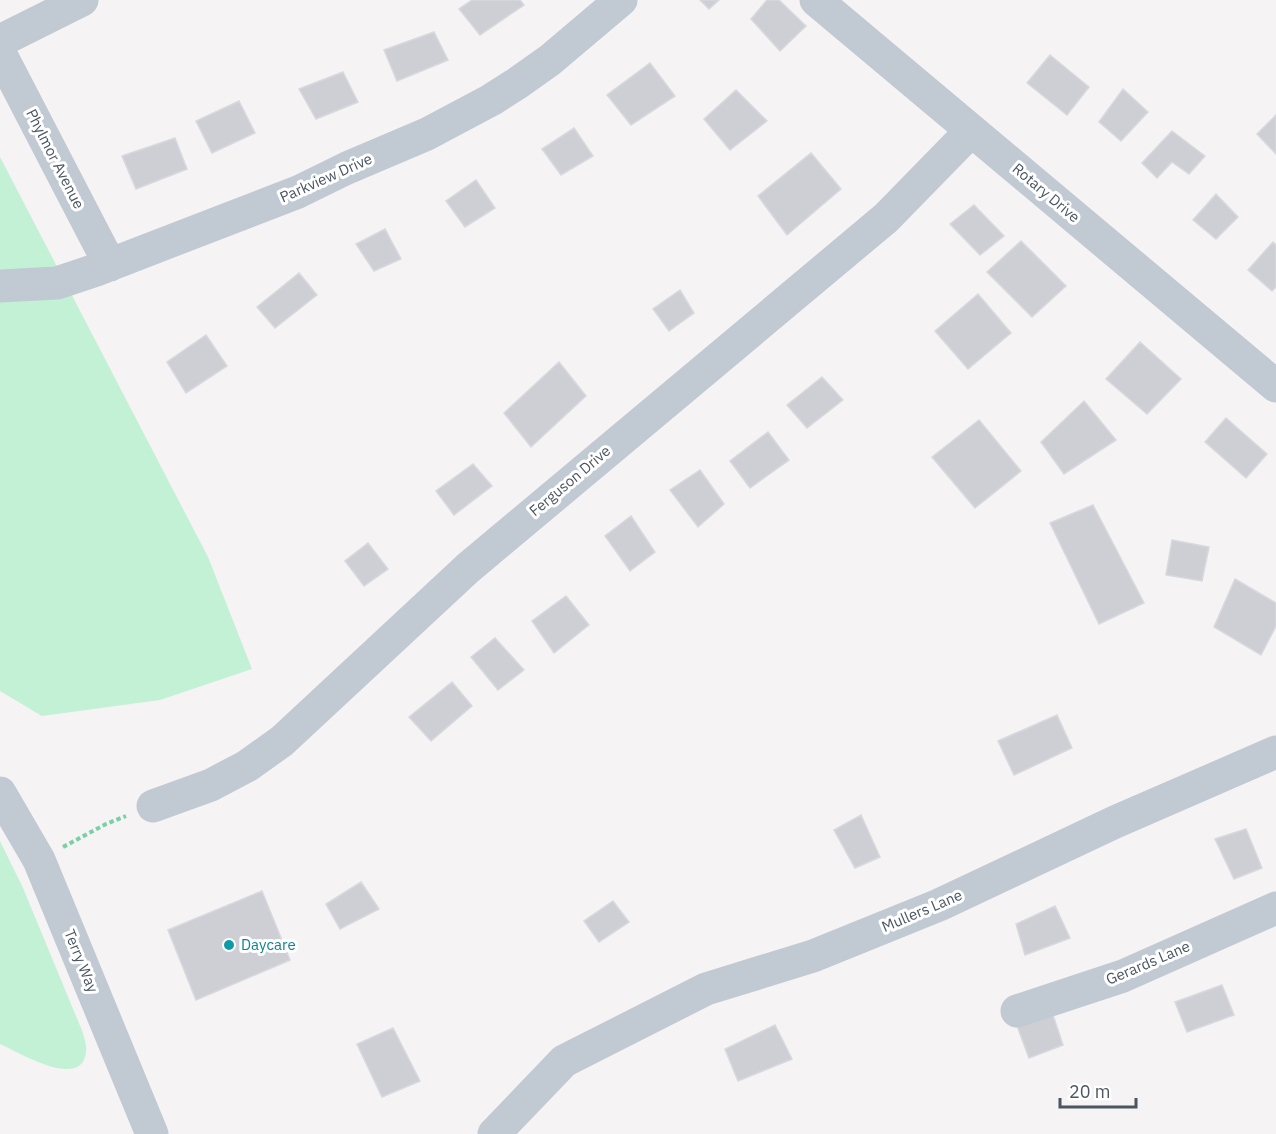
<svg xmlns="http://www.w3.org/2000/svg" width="1276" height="1134" viewBox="0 0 1276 1134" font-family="'IBM Plex Sans',sans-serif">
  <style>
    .green { fill: #c3f1d5 }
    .building { fill: #cdcfd5; stroke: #d7d9de; stroke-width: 1.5 }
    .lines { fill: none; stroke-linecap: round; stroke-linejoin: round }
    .path { stroke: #7ad0a6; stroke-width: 4; stroke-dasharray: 4.5 3; stroke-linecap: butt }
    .minor { stroke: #c1cad2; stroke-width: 33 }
    .culture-dot { fill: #0f9aa8; stroke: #fff; stroke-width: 2 }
    .labels { text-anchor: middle; stroke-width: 6; stroke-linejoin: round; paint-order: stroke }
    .street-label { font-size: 15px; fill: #4a5661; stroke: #fff }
    .culture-label { font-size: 15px; fill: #0d838f; stroke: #fff; text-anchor: start }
  </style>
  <rect width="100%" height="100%" fill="#f5f3f3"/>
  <path class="green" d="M0,157L208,557L252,669L160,700L42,716L0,691Z
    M0,841L23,888L83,1033C84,1038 87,1046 86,1052C82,1091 18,1052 0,1044Z"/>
  <path class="building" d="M472,0H520L524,5L480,35L459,9Z
    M700,0H719L709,9Z
    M767,0H779L806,26L780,51L751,19Z
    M434,32L448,60L397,81L384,50Z
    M1050,55L1089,87L1067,115L1027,83Z
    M650,63L675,96L631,125L607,95Z
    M343,72L358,102L316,119L299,89Z
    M1123,89L1148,112L1121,141L1099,122Z
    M736,90L767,121L730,150L704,119Z
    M239,101L255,133L212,153L196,121Z
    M1276,115V154L1257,134Z
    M574,128L593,156L561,175L542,149Z
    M1172,131L1205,156L1189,174L1172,162L1157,178L1142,163Z
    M175,138L187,169L136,189L122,156Z
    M811,153L841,189L787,235L758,196Z
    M476,180L495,208L465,227L446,201Z
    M1216,194L1238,217L1216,239L1193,220Z
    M974,205L1004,236L980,255L950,224Z
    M385,229L401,259L374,271L356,244Z
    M1021,241L1066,286L1032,317L987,272Z
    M1273,242L1276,245V287L1272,291L1248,270Z
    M299,273L317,295L275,328L257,307Z
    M680,290L694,313L669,331L653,309Z
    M978,294L1011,333L968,369L935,331Z
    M206,335L227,366L186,393L167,362Z
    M1140,342L1181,379L1147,414L1106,379Z
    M559,362L586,396L531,447L504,413Z
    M822,377L843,400L807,428L787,405Z
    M1084,401L1116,440L1064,474L1041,442Z
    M1226,418L1267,454L1246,478L1205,442Z
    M979,420L1021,471L975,508L932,457Z
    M768,432L789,460L750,488L730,461Z
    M473,464L492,486L454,515L436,491Z
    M700,470L724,504L698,527L670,490Z
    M1093,505L1144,603L1099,624L1050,523Z
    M631,516L655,552L630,571L605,536Z
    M1172,540L1209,547L1202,581L1166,575Z
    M368,543L388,569L364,586L345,561Z
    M1235,579L1276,603V626L1261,655L1214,627Z
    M566,596L589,625L554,653L532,621Z
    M495,638L524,670L498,690L471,657Z
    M452,682L472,706L431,741L409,717Z
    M1057,715L1072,748L1014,775L998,741Z
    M861,815L880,857L855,868L834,830Z
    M1246,829L1262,868L1234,879L1215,839Z
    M361,882L379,909L340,929L326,904Z
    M262,891L290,960L196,1000L168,930Z
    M613,901L629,922L599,942L584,921Z
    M1055,906L1070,938L1025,955L1016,924Z
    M1222,985L1234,1015L1187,1032L1175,1002Z
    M1052,1012L1063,1045L1029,1058L1016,1023Z
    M775,1025L792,1059L738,1081L725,1049Z
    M393,1028L420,1081L382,1097L357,1044Z"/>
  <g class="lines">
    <path class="path" d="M63,847L106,824L126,816"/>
    <path class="minor" d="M816,0L1276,386
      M0,41L82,0
      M0,53L110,265
      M0,286L57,283L96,270L298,192L347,168L427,134L491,100L519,82L550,60L621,0
      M0,793L39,860L152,1134
      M153,806L211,785L247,766L282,741L468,568L886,218L971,131
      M1017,1011L1123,976L1276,908
      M494,1134L564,1061L706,989L813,956L939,905L1115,822L1276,752"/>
  </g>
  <circle class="culture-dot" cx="229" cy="945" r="6"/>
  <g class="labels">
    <g class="street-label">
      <text transform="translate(55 159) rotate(63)" y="5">Phylmor Avenue</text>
      <text transform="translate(326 178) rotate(-24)" y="5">Parkview Drive</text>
      <text transform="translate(1046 193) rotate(40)" y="5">Rotary Drive</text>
      <text transform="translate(570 481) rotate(-40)" y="5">Ferguson Drive</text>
      <text transform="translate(922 911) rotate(-23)" y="5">Mullers Lane</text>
      <text transform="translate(81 961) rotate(68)" y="5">Terry Way</text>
      <text transform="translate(1148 963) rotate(-23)" y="5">Gerards Lane</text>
    </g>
    <g class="culture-label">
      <text x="241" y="950">Daycare</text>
    </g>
  </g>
  <path d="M1060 1098v9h76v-9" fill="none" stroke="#4a5661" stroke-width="3"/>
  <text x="1069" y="1098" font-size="18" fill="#4a5661" stroke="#ffffff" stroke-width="4.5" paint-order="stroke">20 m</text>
</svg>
